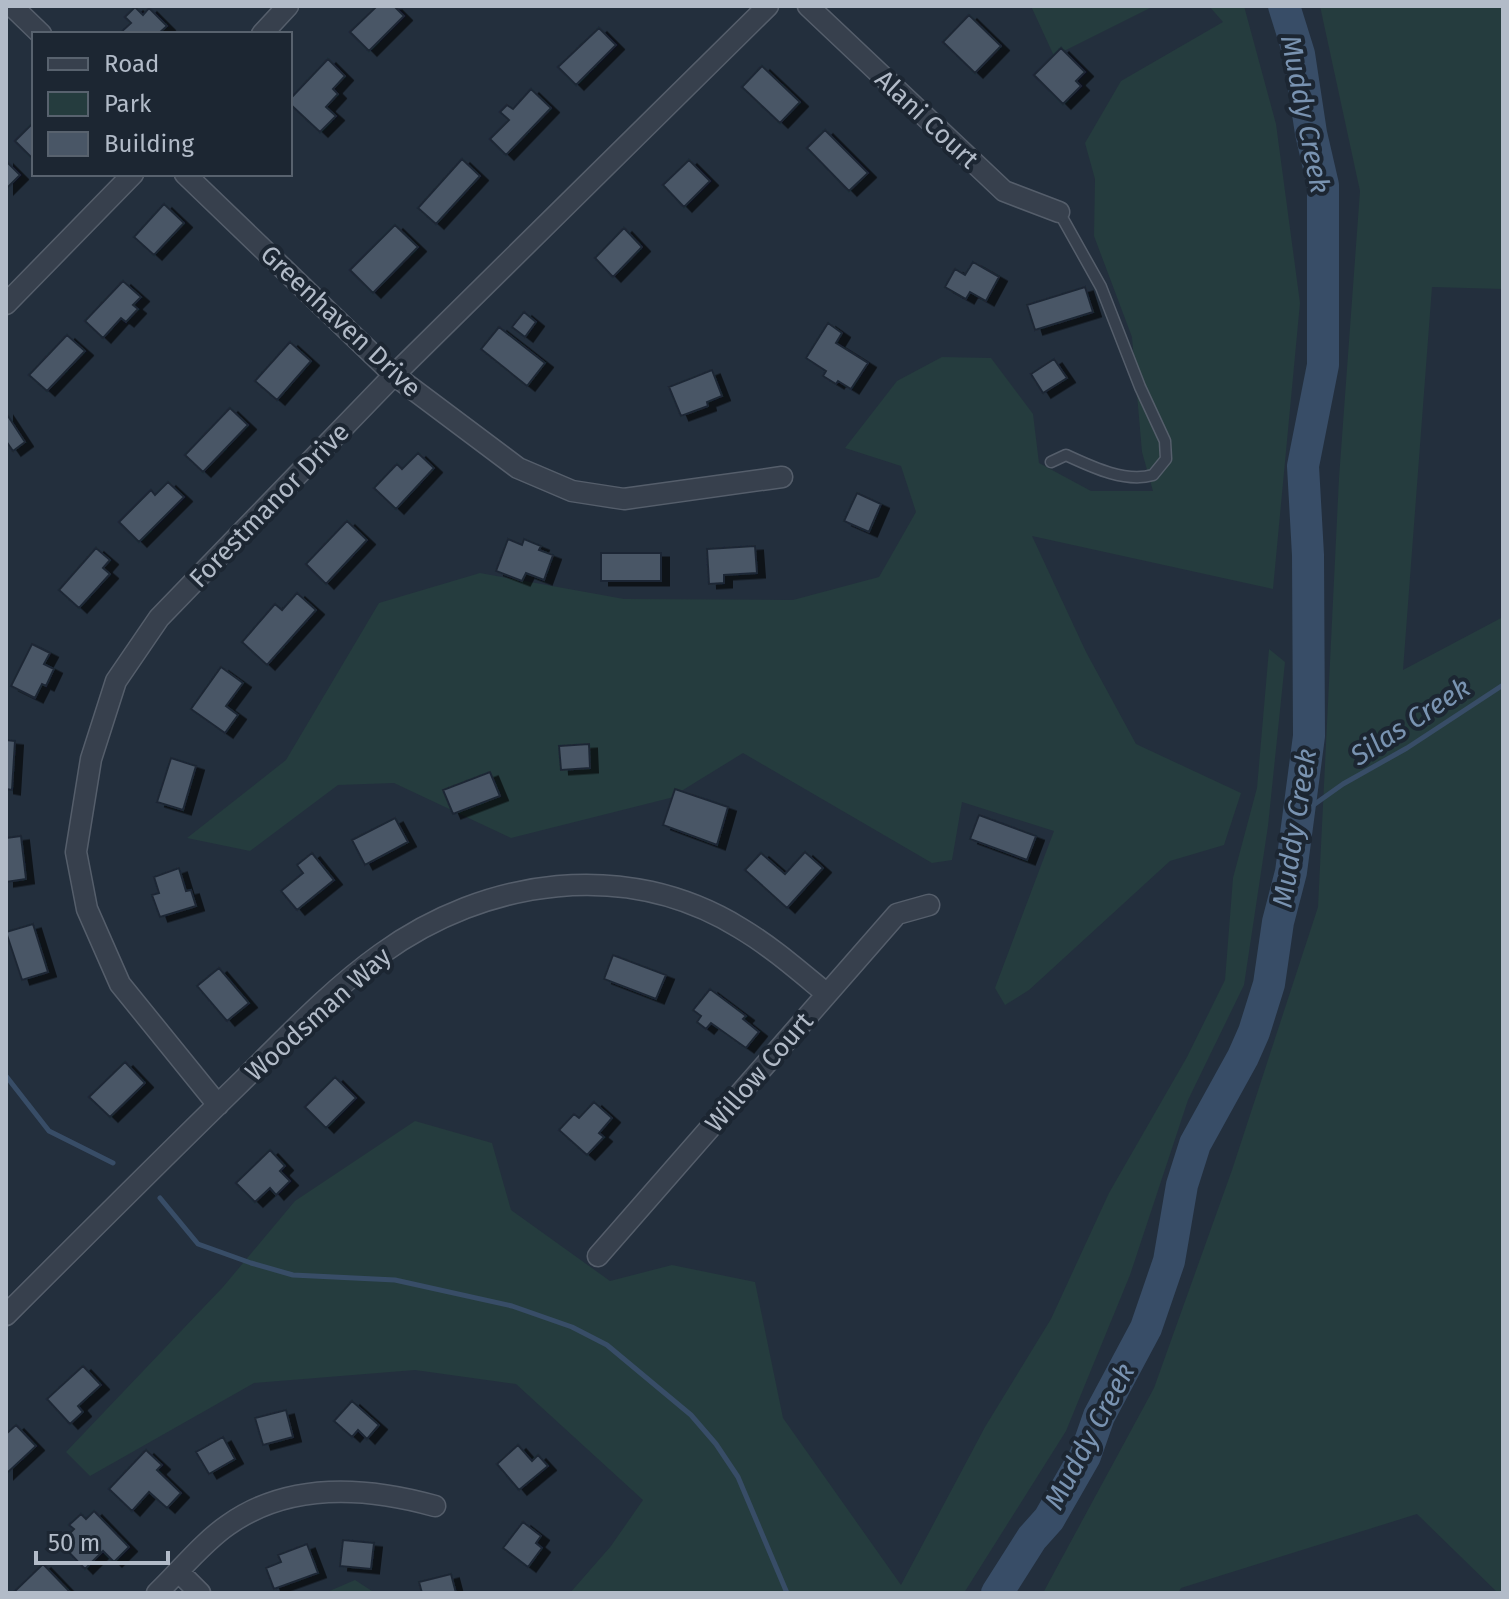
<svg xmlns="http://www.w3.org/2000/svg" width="1509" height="1599" viewBox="0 0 1509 1599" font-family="'Fira Sans',sans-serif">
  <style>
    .green { fill: #253c3e }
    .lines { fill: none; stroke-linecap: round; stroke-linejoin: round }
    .stream { stroke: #384d67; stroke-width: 5 }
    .river { stroke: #384d67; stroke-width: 32 }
    .building { fill: #495666; stroke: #1e2834; stroke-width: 2; filter: url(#shadow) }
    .service-casing { stroke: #555e6b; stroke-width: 13 }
    .minor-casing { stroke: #555e6b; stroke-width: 23 }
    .service { stroke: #37404d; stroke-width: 10 }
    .minor { stroke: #37404d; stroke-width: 20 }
    .labels { text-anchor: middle; stroke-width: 8; stroke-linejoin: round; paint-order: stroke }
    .street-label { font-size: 26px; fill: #b2bbc8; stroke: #1c2632 }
    .water-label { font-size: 28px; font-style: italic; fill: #7993b1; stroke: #1c2632 }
  </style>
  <defs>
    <filter id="shadow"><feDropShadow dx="8" dy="4.5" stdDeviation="0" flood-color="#0009"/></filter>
  </defs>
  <rect width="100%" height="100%" fill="#232f3d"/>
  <path class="green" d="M1031,6H1154L1054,56Z
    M1209,6H1244L1276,124L1300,303L1273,589L1032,536L1086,652L1136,744L1241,793L1224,845L1170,861L1029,990L1005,1005L995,988L1054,831L962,802L952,860L932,863L743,753L670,798L511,838L394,783L338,785L250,851L187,838L286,760L379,603L480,573L624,599L793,600L879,577L916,512L901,466L845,448L897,381L942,357L991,358L1033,414L1039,463L1091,491H1153L1142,452L1132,337L1094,236L1095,179L1085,143L1121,81L1223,22Z
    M1320,6H1503V289L1432,287L1403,670L1503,617V1593H1498L1417,1514L1181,1588L1178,1593H1043L1154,1388L1232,1170L1318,907L1339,478L1360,191Z
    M1269,649L1285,662L1268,826L1244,985L1188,1100L1130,1275L1066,1431L964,1593H570L611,1546L643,1500L516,1384L415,1370L254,1383L90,1476L66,1452L223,1287L295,1201L415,1121L492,1143L511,1210L610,1281L672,1265L755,1282L783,1418L901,1585L985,1427L1051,1319L1109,1193L1187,1057L1225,980L1233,878L1257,788Z
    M355,1580L375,1593H325Z"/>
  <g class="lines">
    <path class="stream" d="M1298,816L1343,784L1407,748L1503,685
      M6,1076L49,1131L113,1163
      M160,1198L198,1244L251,1263L293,1275L395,1280L512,1306L572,1327L607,1345L691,1415L716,1444L738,1477L787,1593"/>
    <path class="river" d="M997,1593L1032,1538L1049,1519L1085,1456L1099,1416L1146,1328L1169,1261L1182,1185L1195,1144L1243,1057L1254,1032L1269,984L1278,922L1291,872L1309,736L1308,555L1303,466L1323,365V185L1311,133L1299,54L1284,6"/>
  </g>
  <path class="building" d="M377,6H394L404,16L369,51L350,32Z
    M135,7L143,15L149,8L167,26L158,34H119L131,23L125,17Z
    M969,15L1001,46L975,73L943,42Z
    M599,28L616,45L576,85L558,67Z
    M1061,48L1085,72L1076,81L1081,86L1063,104L1034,75Z
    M328,59L345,76L333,89L338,94L326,107L336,116L320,132L290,104V99Z
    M762,66L800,102L780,123L742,87Z
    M531,89L551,108L506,155L490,139L509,120L500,112L507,105L513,109Z
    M34,122V160L15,141Z
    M825,130L868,173L849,191L807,148Z
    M462,159L480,176L436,224L418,208Z
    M689,160L710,181L684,207L663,185Z
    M6,161L20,175L6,189Z
    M164,204L184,223L154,255L134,237Z
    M395,225L418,247L373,293L350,270Z
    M624,228L642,247L613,277L595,258Z
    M973,262L999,277L986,301L970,292L966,299L945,287L955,269L965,275Z
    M123,281L141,297L133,305L138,309L126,322L121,318L103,338L85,321Z
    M1085,287L1093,312L1035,330L1027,305Z
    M524,312L536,322L525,337L512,327Z
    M828,323L842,333L836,343L868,363L851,389L838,381L836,384L823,376L826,371L806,358Z
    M499,327L545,363L527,386L481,349Z
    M67,335L85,351L47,391L29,375Z
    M290,342L311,361L277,400L255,381Z
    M1054,359L1067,378L1043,393L1031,374Z
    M712,370L722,396L707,402L708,406L681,416L669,387Z
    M230,408L248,425L203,472L185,455Z
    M6,413L25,442L13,451L6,441Z
    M418,453L434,468L396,509L374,488L397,464L402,469Z
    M168,482L184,497L139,542L119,522L151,490L155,495Z
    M857,493L881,504L869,532L844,521Z
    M347,521L367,540L326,584L306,564Z
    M508,539L522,545L524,539L541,546L539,550L553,555L544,580L526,573L522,581L496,571Z
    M755,546L757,573L724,575V583L709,584L707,549Z
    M96,548L110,560L103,568L110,574L79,608L59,590Z
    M601,553H661V581H601Z
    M297,593L316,610L267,665L242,642L275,604L282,610Z
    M32,644L50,653L44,664L54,669L46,686L42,684L35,698L11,686Z
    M221,667L243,683L226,706L238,715L225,733L191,709Z
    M6,740L15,741L12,790L6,789Z
    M589,744L590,768L561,770L559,746Z
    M171,758L196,766L183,810L157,802Z
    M490,772L500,796L453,814L443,790Z
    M675,789L728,807L717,845L663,825Z
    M979,815L1036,836L1027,860L970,839Z
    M395,818L408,842L365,865L352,840Z
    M21,836L26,879L6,882V838Z
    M805,852L823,868L787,908L745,870L761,853L785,874Z
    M312,853L334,880L297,910L281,891L303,873L297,865Z
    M179,868L186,891L191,890L196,906L160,917L152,895L159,893L154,877Z
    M33,924L48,972L22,980L6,932Z
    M613,955L666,975L656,999L604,979Z
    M219,968L249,1003L227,1021L197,986Z
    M710,989L746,1016L743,1019L759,1032L746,1048L711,1023L706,1029L697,1022L701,1016L693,1010Z
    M125,1062L145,1083L110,1117L89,1097Z
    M335,1077L356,1098L326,1128L305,1107Z
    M594,1102L612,1118L599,1133L604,1137L587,1155L559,1130L574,1114L579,1118Z
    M270,1150L285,1166L280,1171L290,1181L276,1195L270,1188L255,1202L236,1183Z
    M83,1366L101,1385L78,1406L83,1412L70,1424L47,1399Z
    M352,1401L379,1425L367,1439L358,1430L352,1437L334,1421Z
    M286,1410L293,1437L263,1445L255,1418Z
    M16,1425L36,1446L6,1474V1434Z
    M223,1437L235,1459L209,1474L196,1452Z
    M518,1445L532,1461L538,1455L548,1466L519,1490L497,1464Z
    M146,1450L162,1465L157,1470L181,1493L167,1508L149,1492L132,1511L109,1489Z
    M94,1511L129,1547L114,1562L103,1551L85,1569L60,1543L74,1529L69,1525L81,1514L86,1519Z
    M523,1522L541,1536L536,1543L542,1548L528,1567L503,1548Z
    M343,1540L374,1543L371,1569L340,1566Z
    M307,1544L318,1573L274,1589L266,1568L281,1562L278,1555Z
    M43,1564L71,1593H13Z
    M451,1574L456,1593H422L419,1582Z"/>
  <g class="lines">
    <g class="service-casing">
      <path id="service" d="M1051,462L1066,455C1092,467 1125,483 1153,475L1166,459L1165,441L1140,387L1101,287L1059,212"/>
    </g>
    <g class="minor-casing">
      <path id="minor" d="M12,6L41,34
        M808,6L1004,191L1059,212
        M262,34L288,6
        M185,174L394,375L518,468L572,491L624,499L782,477
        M6,304L133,174
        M218,1105L120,984L87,909L76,852L91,759L116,681L159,618L394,375L768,6
        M598,1256L897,914L929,905
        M6,1315C83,1238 160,1161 238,1085C284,1040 329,991 381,954C486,878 626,858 740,928C772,947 799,971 827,994
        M179,1572L200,1593
        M157,1593C179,1572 203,1542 228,1525C290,1481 367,1487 435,1506"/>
    </g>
    <use href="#service" class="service"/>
    <use href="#minor" class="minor"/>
  </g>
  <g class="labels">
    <g class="street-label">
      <text transform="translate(927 119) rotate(43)" y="9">Alani Court</text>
      <text transform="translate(341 321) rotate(43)" y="9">Greenhaven Drive</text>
      <text transform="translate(269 505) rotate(-46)" y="9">Forestmanor Drive</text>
      <text transform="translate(318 1014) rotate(-42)" y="9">Woodsman Way</text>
      <text transform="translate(759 1072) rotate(-49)" y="9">Willow Court</text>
    </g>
    <g class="water-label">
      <text transform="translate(1306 114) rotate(79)" y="10">Muddy Creek</text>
      <text transform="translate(1410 721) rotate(-33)" y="10">Silas Creek</text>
      <text transform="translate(1294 828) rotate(-81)" y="10">Muddy Creek</text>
      <text transform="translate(1089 1436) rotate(-62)" y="10">Muddy Creek</text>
    </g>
  </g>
  <rect width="1509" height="1599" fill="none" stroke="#b2bbc8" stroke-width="16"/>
  <rect x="32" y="32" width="260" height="144" fill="#1c2632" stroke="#58626e" stroke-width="2"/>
  <rect x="48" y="58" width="40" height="12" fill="#37404d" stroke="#58626e" stroke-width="2"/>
  <text x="104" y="72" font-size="24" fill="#b2bbc8">Road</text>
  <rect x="48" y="92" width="40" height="24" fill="#253c3e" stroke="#58626e" stroke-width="2"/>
  <text x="104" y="112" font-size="24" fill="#b2bbc8">Park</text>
  <rect x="48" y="132" width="40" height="24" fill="#495666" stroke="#58626e" stroke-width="2"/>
  <text x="104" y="152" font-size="24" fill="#b2bbc8">Building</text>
  <path d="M36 1551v12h132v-12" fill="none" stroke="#b2bbc8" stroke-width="4"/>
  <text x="48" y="1551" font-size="24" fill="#b2bbc8" stroke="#1c2632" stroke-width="6" paint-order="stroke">50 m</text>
</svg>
